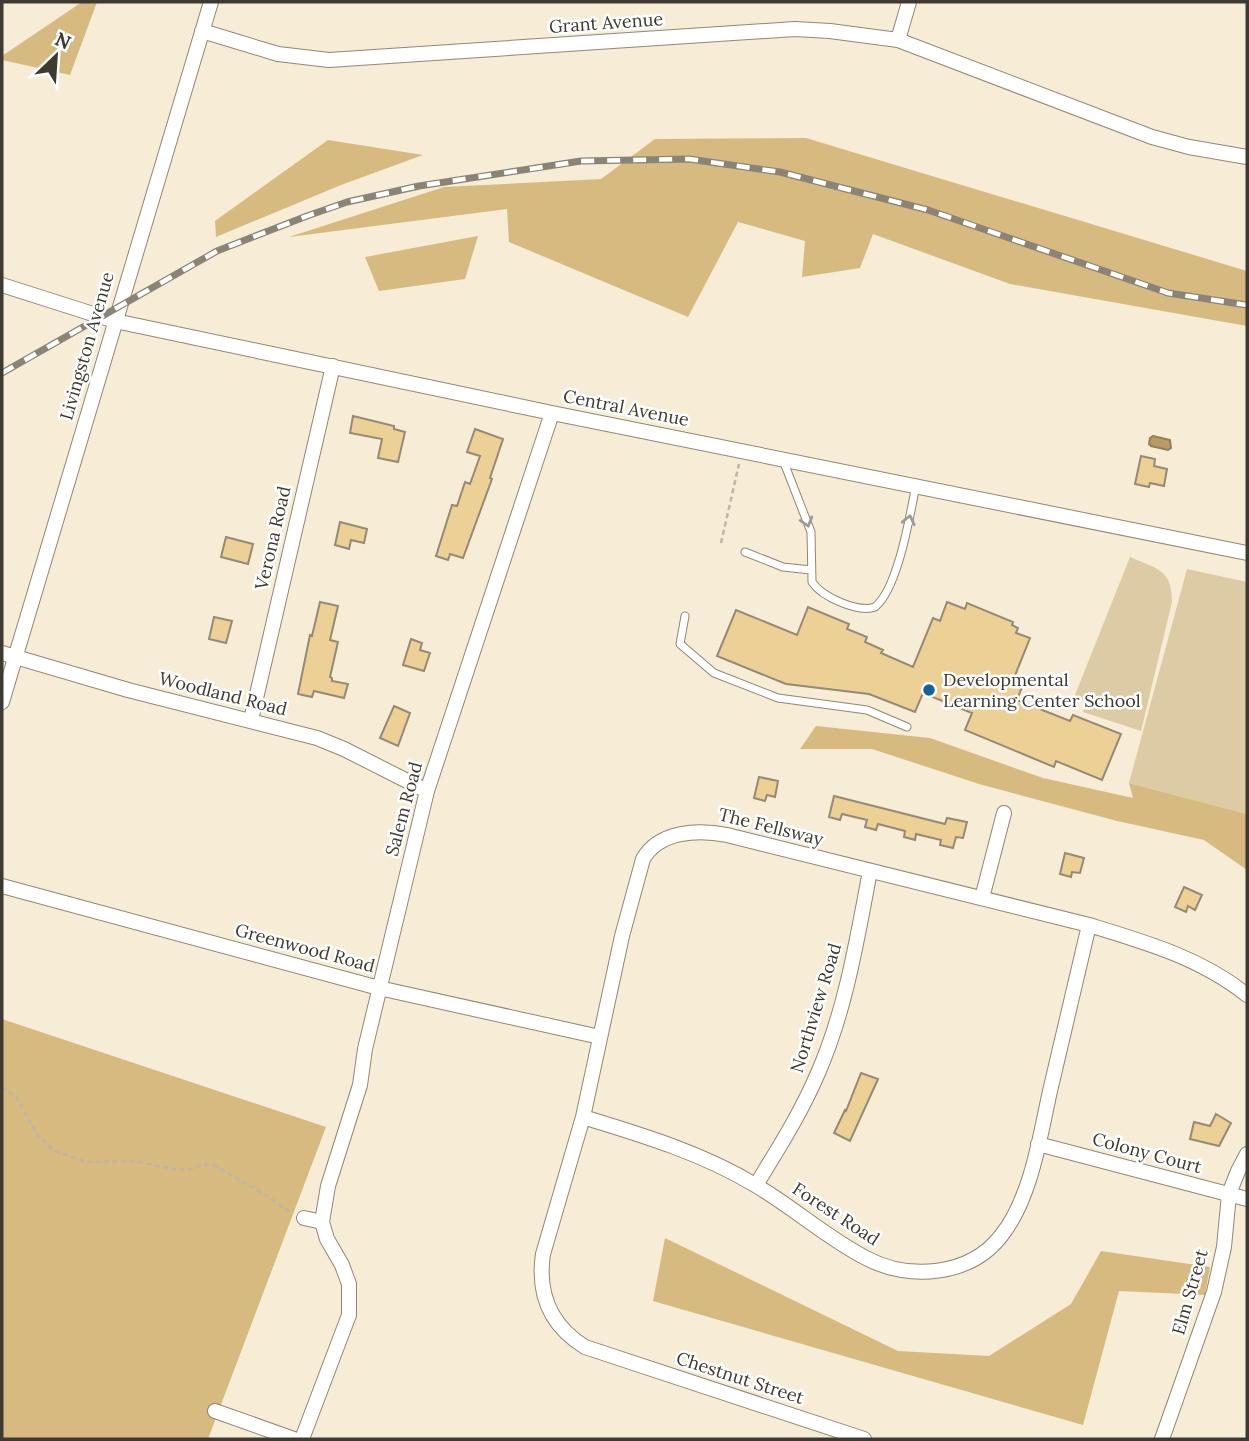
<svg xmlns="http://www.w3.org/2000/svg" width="1249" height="1441" viewBox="0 0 1249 1441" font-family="Lora,serif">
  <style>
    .green { fill: #ddcba6 }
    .forest { fill: #d6ba80 }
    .water { fill: #b89c64; stroke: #937f55; stroke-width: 2 }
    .building { fill: #edd096; stroke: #948a75; stroke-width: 2 }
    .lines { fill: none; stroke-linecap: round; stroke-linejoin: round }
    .service-casing { stroke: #918773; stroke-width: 9 }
    .minor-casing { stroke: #918773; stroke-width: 16 }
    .path { stroke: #beb5a3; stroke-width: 2.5; stroke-dasharray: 5 3.5; stroke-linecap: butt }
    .service { stroke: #fff; stroke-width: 7 }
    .minor { stroke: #fff; stroke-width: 14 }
    .rail-casing { stroke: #8b8476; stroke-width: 7 }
    .rail { stroke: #fff; stroke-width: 4.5; stroke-dasharray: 13; stroke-linecap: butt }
    .oneway { stroke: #9e9c98 }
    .poi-dot { fill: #146496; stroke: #fff; stroke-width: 2.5 }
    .labels { text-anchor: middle; stroke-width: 5; stroke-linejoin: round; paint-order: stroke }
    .street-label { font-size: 18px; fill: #3e3a31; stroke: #fff }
    .poi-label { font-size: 18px; fill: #3e3a31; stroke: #fff; text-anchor: start }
  </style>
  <rect width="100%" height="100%" fill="#f7ecd6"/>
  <path class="green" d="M1130,557C1157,569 1172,569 1172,602L1141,731L1083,712L1086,702L1075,695Z
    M1187,569L1247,582V814L1129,783Z"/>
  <path class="forest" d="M82,2H97L70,75L2,60V56Z
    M806,138L1247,271V326L1010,284L873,234L860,268L802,277L805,241L738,222L688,317L509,242L507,209L289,237L444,187L601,179L655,139Z
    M328,140L423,155L341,185L216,237L215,221Z
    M478,236L465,279L379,291L365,257Z
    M816,726L930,738L1043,778L1133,798L1129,783L1247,814V870L1204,840L1117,821L979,784L872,749H800Z
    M2,1019L326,1127L208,1439H2Z
    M665,1238L898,1351L989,1356L1071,1304L1101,1251L1210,1267L1205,1295L1119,1291L1083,1425L653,1301Z"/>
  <path class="water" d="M1153,436L1170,440L1171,448L1168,450L1151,446L1149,444L1150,438Z"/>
  <path class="building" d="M353,416L394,426V429L405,432L398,462L378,458L382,439L350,433Z
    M475,429L503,439L490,478L492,479L463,558L450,554L448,560L436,556L452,505L457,506L465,482L470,484L480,456L467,452Z
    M1141,456L1155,459L1154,466L1167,469L1164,486L1150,483L1149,487L1135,484Z
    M340,522L367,529L364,543L351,540L349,549L335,545Z
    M226,537L253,544L248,564L221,557Z
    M320,602L338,606L330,640L338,642L330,677L332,678V681L348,684L344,698L314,691L312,697L298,694L310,635L312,636Z
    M947,602L965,609L967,603L1013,622L1012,625L1018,628L1016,633L1030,638L1012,683L1022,687L1017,700L1070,721L1073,715L1121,734L1102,780L1056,761L1054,767L965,730L972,713L923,693L915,712L869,694L786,684L717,656L736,610L797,635L808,607L849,624L847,629L867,637L865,642L883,650L881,653L913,667L933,618L940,621Z
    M214,617L232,621L226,643L209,639Z
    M411,639L422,643L420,650L430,653L424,671L403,665Z
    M394,706L410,713L398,746L380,738Z
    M759,777L778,781L775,797L767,795L765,801L754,798Z
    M834,796L945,824L947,818L967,822L963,838L956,837L953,848L940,845L941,840L916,834L915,840L904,837L905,831L878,824L876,830L865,827L867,820L842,814L840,820L829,817Z
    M1065,853L1084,858L1080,873L1072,872L1071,877L1060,874Z
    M1184,887L1202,895L1195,910L1188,906L1186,912L1175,907Z
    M861,1073L878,1079L850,1141L834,1133L845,1110L846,1111Z
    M1216,1114L1231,1123L1219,1146L1190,1139L1194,1122L1210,1126Z"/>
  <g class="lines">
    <g class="service-casing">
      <path id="service" d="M783,460L811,532L812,582C822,597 858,613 875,607C898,589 910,515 916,485
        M745,552L783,567L811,570
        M685,616L680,644L714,673L778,698L867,710L907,727"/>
    </g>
    <g class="minor-casing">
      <path id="minor" d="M202,31L278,54L329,60L795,29L830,31L898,40L1152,137L1189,147L1247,157
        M898,40L909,2
        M2,285L115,321L552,413L1247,553
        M2,653L128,690L317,738L344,749L427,791
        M2,702L211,2
        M251,720L333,366
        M2,886L379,988L600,1037
        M982,898L1004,813
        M583,1117C642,1135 702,1153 755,1185C793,1207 827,1238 866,1258C909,1281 970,1276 1001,1236C1031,1199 1040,1136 1050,1091C1063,1036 1076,980 1089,925
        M1038,1144L1247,1199
        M756,1185C778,1149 801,1113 818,1073C846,1009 857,939 870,871
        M322,1222L328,1186L360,1085L365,1049L427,791L552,413
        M215,1411L294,1439
        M302,1439L349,1315V1284L342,1265L327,1239L322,1222L304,1218
        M864,1439L585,1347C551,1326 537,1295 543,1254L583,1117L622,936L643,859C659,831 698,829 727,835L1089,925C1145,942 1201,958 1247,995
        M1162,1439L1214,1292L1224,1247L1229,1194L1238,1171L1247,1154"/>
    </g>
    <path class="path" d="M721,543L739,464
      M2,1087L15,1095L38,1136L55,1151L86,1162L134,1161L178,1170L193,1169L204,1164L216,1166L267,1196L291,1213"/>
    <use href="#service" class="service"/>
    <use href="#minor" class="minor"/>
    <g class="rail-casing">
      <path id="rail" d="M2,373L217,251L307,216L347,202L419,186L581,161L689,159L780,172L928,210L1168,293L1247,305"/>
    </g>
    <use href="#rail" class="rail"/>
  </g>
  <defs><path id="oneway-chevron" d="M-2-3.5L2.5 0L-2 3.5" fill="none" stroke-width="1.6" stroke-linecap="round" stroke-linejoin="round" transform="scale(1.75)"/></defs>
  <g class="oneway">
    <use href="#oneway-chevron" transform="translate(909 520) rotate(-78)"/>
    <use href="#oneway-chevron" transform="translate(807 522) rotate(73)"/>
  </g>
  <circle class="poi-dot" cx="929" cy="690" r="7"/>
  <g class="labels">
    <g class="street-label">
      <text transform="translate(606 23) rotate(-4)" y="6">Grant Avenue</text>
      <text transform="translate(87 346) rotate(-74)" y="6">Livingston Avenue</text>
      <text transform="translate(626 408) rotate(11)" y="6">Central Avenue</text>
      <text transform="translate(273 538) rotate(-77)" y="6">Verona Road</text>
      <text transform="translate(223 694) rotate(14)" y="6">Woodland Road</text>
      <text transform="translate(404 809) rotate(-75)" y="6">Salem Road</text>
      <text transform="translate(771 827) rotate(14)" y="6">The Fellsway</text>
      <text transform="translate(305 948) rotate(15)" y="6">Greenwood Road</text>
      <text transform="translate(816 1008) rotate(-73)" y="6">Northview Road</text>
      <text transform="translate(1147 1153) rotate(15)" y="6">Colony Court</text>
      <text transform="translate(836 1214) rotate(33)" y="6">Forest Road</text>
      <text transform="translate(1190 1292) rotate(-74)" y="6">Elm Street</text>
      <text transform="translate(740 1378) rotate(18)" y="6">Chestnut Street</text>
    </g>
    <g class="poi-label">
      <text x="943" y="686">Developmental<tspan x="943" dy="21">Learning Center School</tspan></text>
    </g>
  </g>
  <rect width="1249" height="1441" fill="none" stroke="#3e3a31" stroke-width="7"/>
  <g transform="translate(56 56) rotate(25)" stroke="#ffffff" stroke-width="5" paint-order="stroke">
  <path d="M0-5L12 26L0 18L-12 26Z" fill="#3e3a31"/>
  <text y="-10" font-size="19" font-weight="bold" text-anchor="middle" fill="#3e3a31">N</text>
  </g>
</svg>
